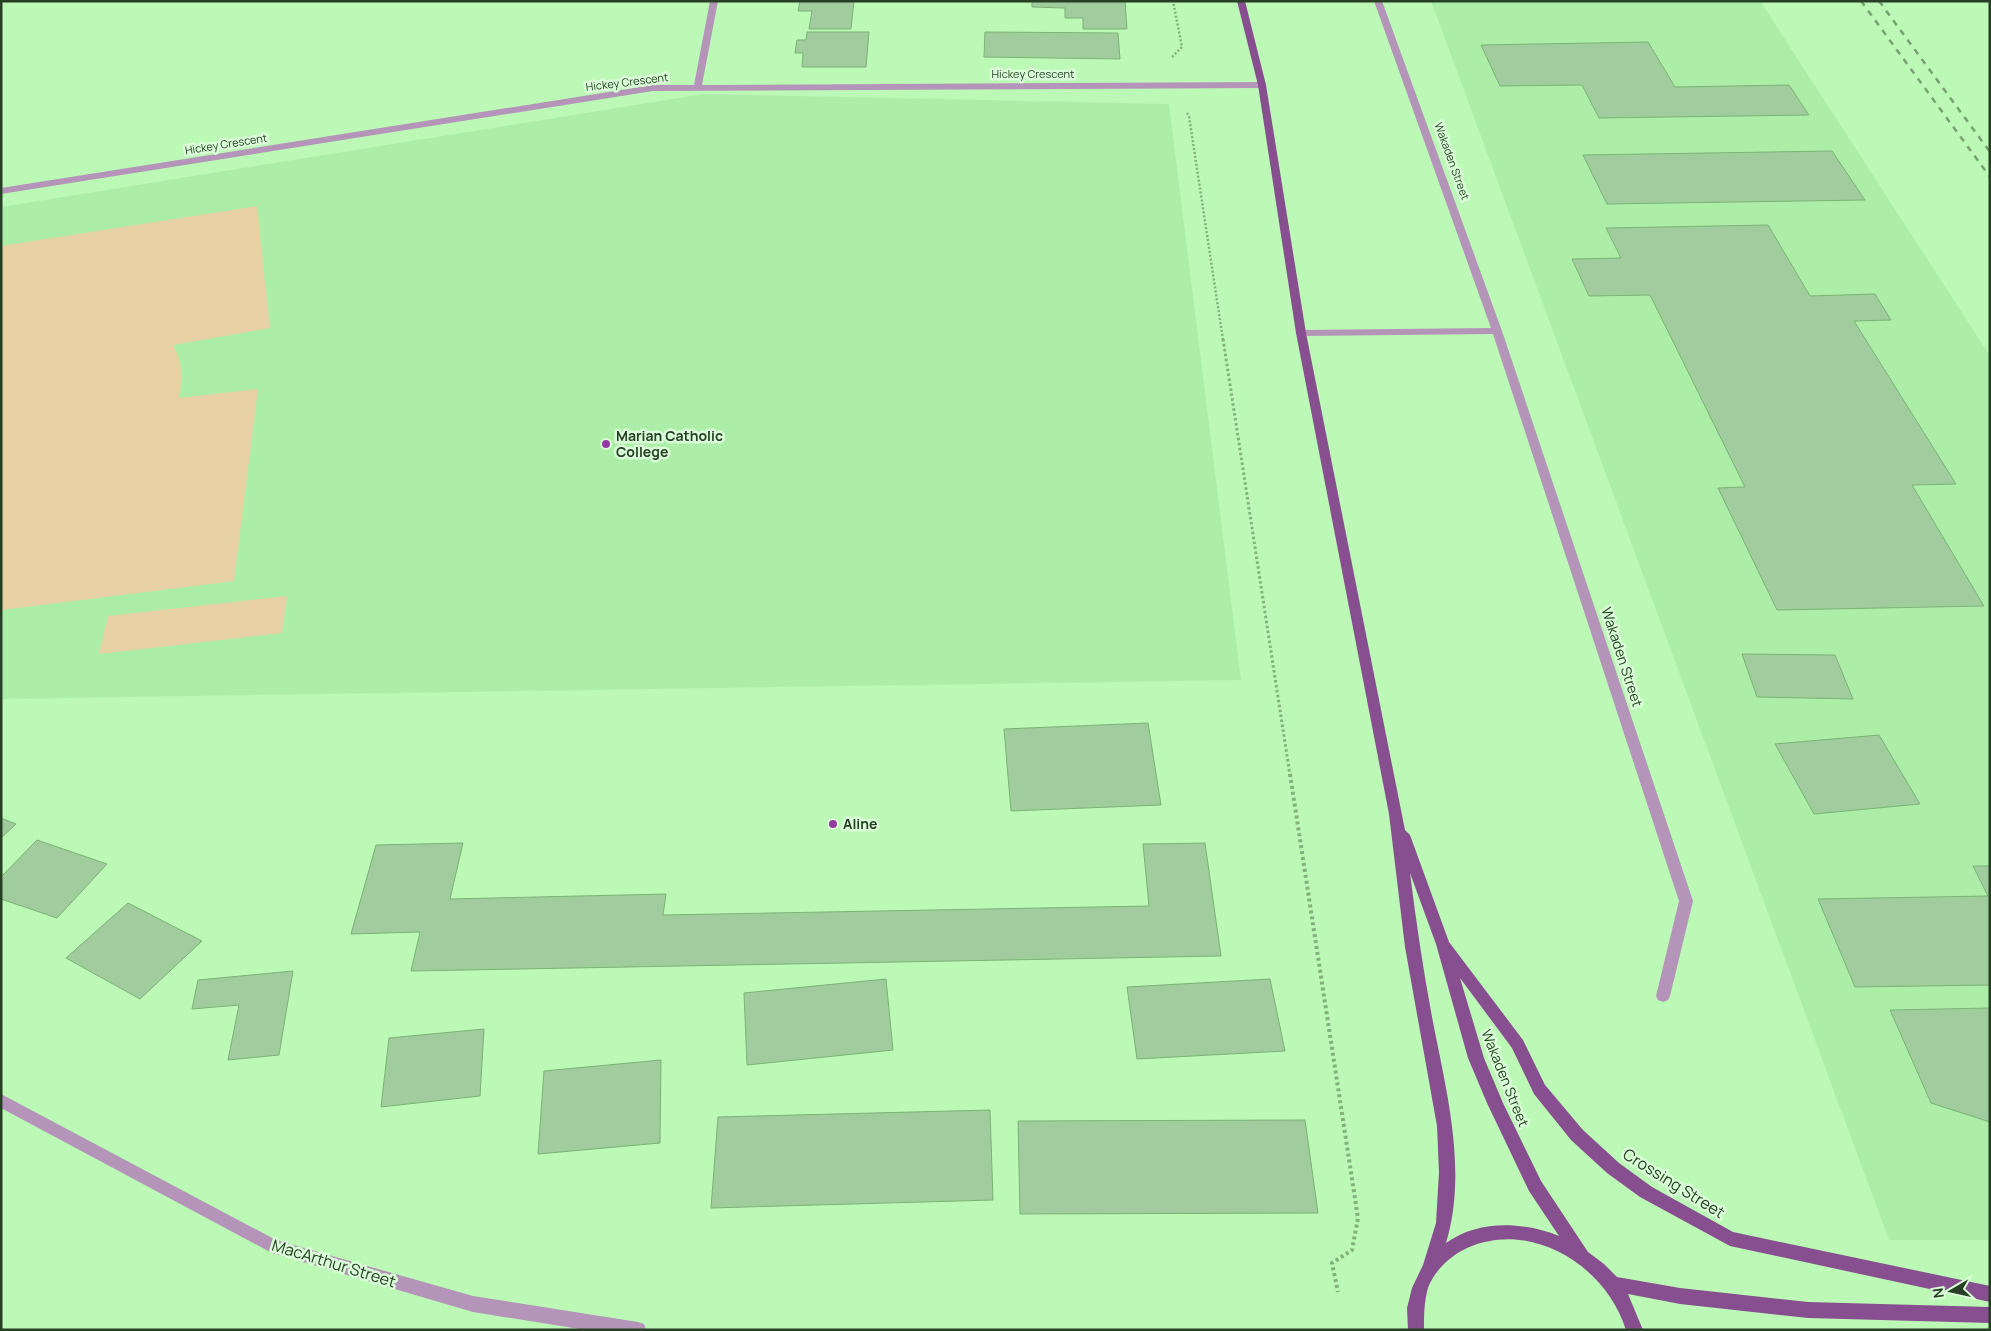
<svg xmlns="http://www.w3.org/2000/svg" width="1991" height="1331" viewBox="0 0 1991 1331" font-family="Manrope,sans-serif">
  <style>
    .built { fill: #aceea7 }
    .green { fill: #e9d1a6 }
    .building { fill: #a1cc9d; stroke: #7ab375 }
    .lines { fill: none; stroke-linecap: round; stroke-linejoin: round }
    .path-far2 { stroke: #83b17e; stroke-width: 2.5; stroke-dasharray: 2 2; stroke-linecap: butt }
    .path-far1 { stroke: #83b17e; stroke-width: 3; stroke-dasharray: 2.5 2.5; stroke-linecap: butt }
    .path { stroke: #83b17e; stroke-width: 4; stroke-dasharray: 3 3; stroke-linecap: butt }
    .minor { fill: #b494b8; fill-rule: evenodd }
    .major { fill: #884f90; fill-rule: evenodd }
    .rail { stroke: #77a273; stroke-width: 2.5; stroke-dasharray: 6 6; stroke-linecap: butt }
    .poi-dot { fill: #9639a3; stroke: #dafed7; stroke-width: 2 }
    .labels { text-anchor: middle; stroke-width: 5; stroke-linejoin: round; paint-order: stroke }
    .far-street-label { font-size: 11px; fill: #273f25; stroke: #dafed7 }
    .poi-label { font-size: 14px; font-weight: bold; fill: #273f25; stroke: #dafed7; text-anchor: start }
    .street-label { font-size: 14px; fill: #273f25; stroke: #dafed7 }
    .near-street-label { font-size: 16px; fill: #273f25; stroke: #dafed7 }
  </style>
  <rect width="100%" height="100%" fill="#bcf8b6"/>
  <path class="built" d="M1431,1H1760L1990,356V1240H1889Z
    M704,94L1169,104L1241,680L1,699V207Z"/>
  <path class="green" d="M257,206L270,328L173,345C183,363 183,378 179,398L258,389L234,581L1,610V246Z
    M287,596L282,633L99,654L108,616Z"/>
  <path class="building" d="M800,1H854L851,29H809L812,11H798Z
    M1032,1H1125L1127,29H1083V18H1065V8L1032,7Z
    M807,32H869L866,67H802L803,53H795L797,40H806Z
    M985,32L1118,33L1120,59L984,57Z
    M1648,42L1675,87L1789,85L1809,115L1599,118L1582,85L1500,86L1481,45Z
    M1832,151L1865,200L1607,204L1583,155Z
    M1768,225L1810,296L1875,294L1891,320L1854,321L1956,484L1912,485L1984,606L1777,610L1718,488L1745,487L1650,295L1589,296L1572,259L1621,258L1606,228Z
    M1742,654L1835,655L1853,699L1757,697Z
    M1148,723L1161,805L1011,811L1004,729Z
    M1879,735L1920,804L1814,814L1775,744Z
    M1,818L16,824L1,838Z
    M37,840L107,864L57,918L1,899V877Z
    M463,843L450,899L666,894L663,915L1149,906L1143,844L1205,843L1221,956L411,971L420,932L351,934L376,845Z
    M1973,866H1990V985L1855,987L1818,899L1988,896Z
    M128,903L202,941L140,999L66,958Z
    M293,971L279,1055L228,1060L239,1005L192,1009L198,980Z
    M886,979L893,1050L747,1065L744,993Z
    M1270,979L1285,1051L1137,1059L1127,987Z
    M1990,1008V1122L1931,1103L1890,1010Z
    M484,1029L480,1096L381,1107L389,1038Z
    M661,1060L660,1143L538,1154L544,1071Z
    M990,1110L993,1200L711,1208L718,1117Z
    M1305,1120L1318,1213L1020,1214L1018,1121Z"/>
  <g class="lines">
    <path class="path-far2" d="M1172,57L1182,47L1173,1
      M1187,113L1189,116L1223,340"/>
    <path class="path-far1" d="M1223,339L1290,775"/>
    <path class="path" d="M1290,774L1358,1218L1352,1250L1332,1263L1338,1292"/>
    <path class="minor" d="M710,1H718L702,85L1262,82L1266,85L1262,88L653,91L1,194V188L653,85H694Z
      M1374,1H1382L1502,331L1693,901L1670,996L1668,1000L1663,1002L1658,1000L1656,996L1679,901L1493,334L1301,336L1296,333L1301,330L1491,328Z
      M1,1094L276,1240L473,1296L638,1322L644,1324L646,1330H586L473,1312L272,1253L1,1108Z"/>
    <path class="major" d="M1237,1H1245L1266,85L1306,333L1405,830L1410,835L1449,942L1523,1040L1545,1085L1583,1130L1619,1163L1652,1187L1733,1232L1990,1286V1302L1730,1246L1640,1197L1607,1173L1571,1140L1534,1094L1512,1048L1460,978L1484,1058L1503,1103L1541,1181L1588,1252L1604,1264L1617,1277L1680,1288L1808,1302L1990,1307V1323L1808,1318L1680,1304L1628,1294L1643,1330H1626C1606,1266 1532,1219 1467,1248C1450,1256 1434,1271 1428,1288C1424,1302 1424,1316 1424,1330H1408L1407,1308L1412,1288L1423,1265L1436,1223L1439,1172L1437,1126L1405,947L1389,814L1296,333L1258,85ZM1410,873L1436,944L1468,1058L1487,1103L1529,1191L1559,1236C1524,1222 1479,1219 1446,1243C1468,1170 1446,1090 1432,1017C1423,969 1416,921 1410,873Z"/>
    <path class="rail" d="M1861,1L1990,177
      M1879,1L1990,152"/>
  </g>
  <g class="poi-dot">
    <circle cx="606" cy="444" r="5"/>
    <circle cx="833" cy="824" r="5"/>
  </g>
  <g class="labels">
    <g class="far-street-label">
      <text x="1033" y="78">Hickey Crescent</text>
      <text transform="translate(627 82) rotate(-7)" y="4">Hickey Crescent</text>
      <text transform="translate(226 144) rotate(-9)" y="4">Hickey Crescent</text>
      <text transform="translate(1452 161) rotate(70)" y="4">Wakaden Street</text>
    </g>
    <g class="poi-label">
      <text x="616" y="441">Marian Catholic<tspan x="616" dy="16">College</tspan></text>
      <text x="843" y="829">Aline</text>
    </g>
    <g class="street-label">
      <text transform="translate(1622 657) rotate(72)" y="5">Wakaden Street</text>
      <text transform="translate(1505 1078) rotate(68)" y="5">Wakaden Street</text>
    </g>
    <g class="near-street-label">
      <text transform="translate(1674 1183) rotate(32)" y="6">Crossing Street</text>
      <text transform="translate(334 1263) rotate(17)" y="6">MacArthur Street</text>
    </g>
  </g>
  <rect width="1991" height="1331" fill="none" stroke="#273f25" stroke-width="5"/>
  <g transform="translate(1951 1291) rotate(261)" stroke="#dafed7" stroke-width="4" paint-order="stroke">
  <path d="M0-4L9 19L0 12L-9 19Z" fill="#273f25"/>
  <text y="-8" font-size="14" font-weight="bold" text-anchor="middle" fill="#273f25">N</text>
  </g>
</svg>
